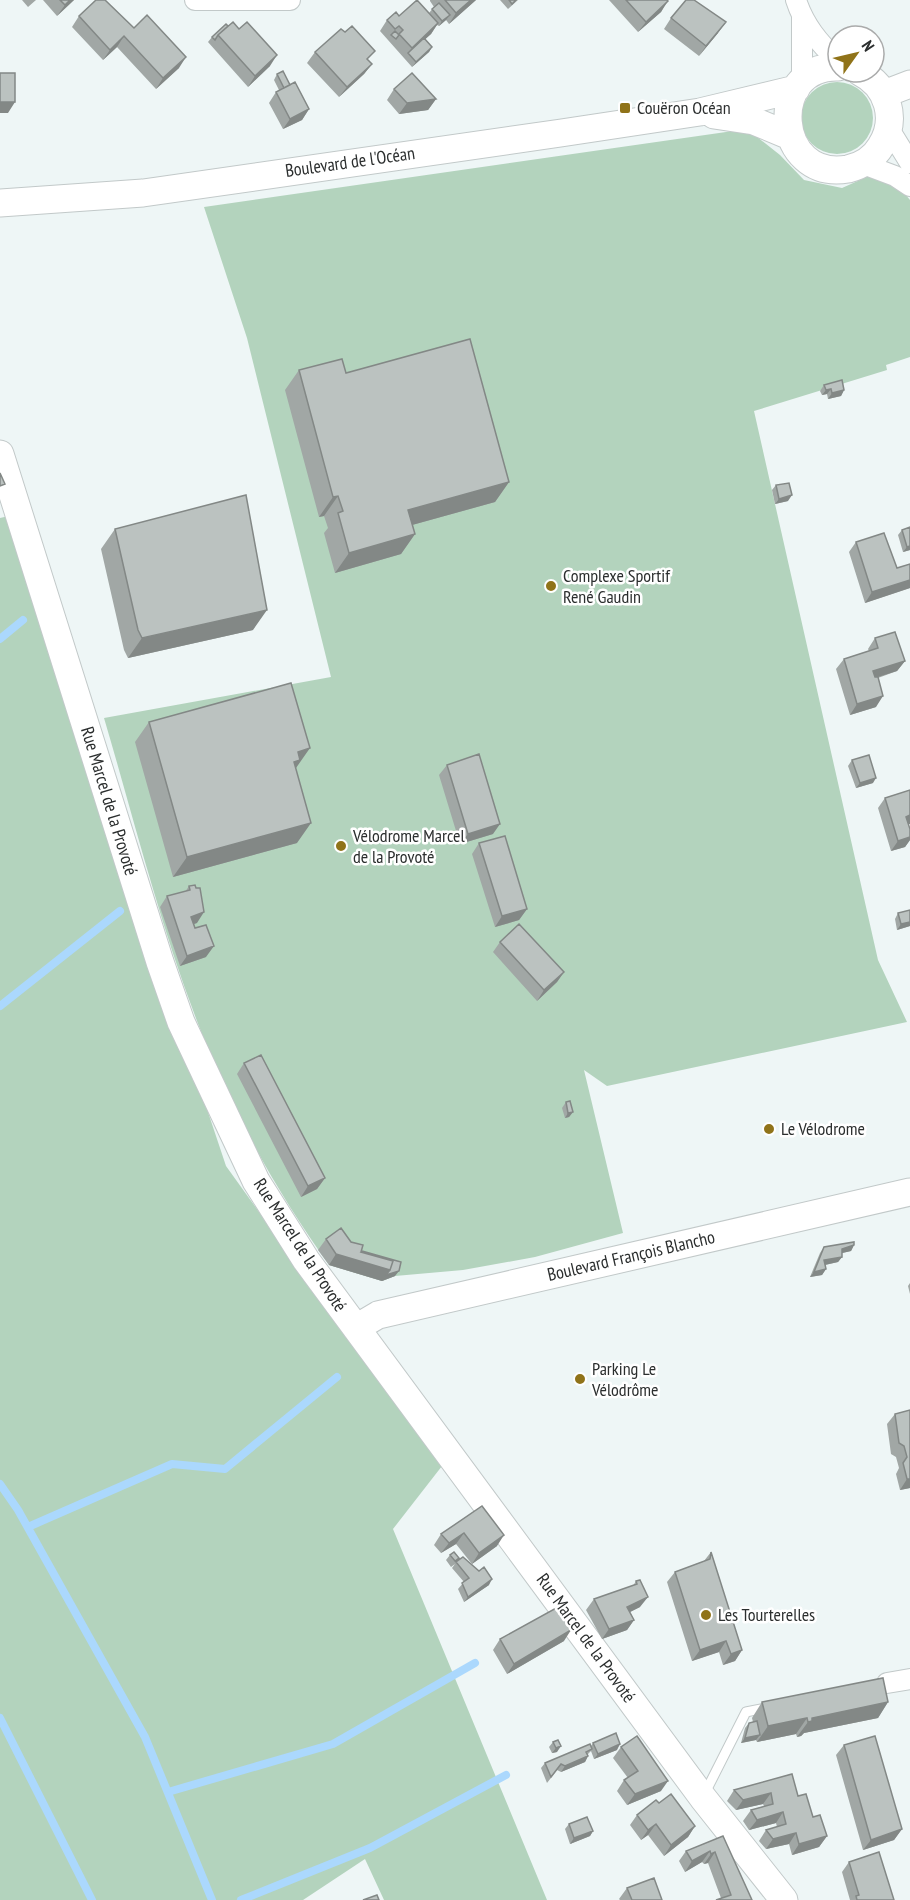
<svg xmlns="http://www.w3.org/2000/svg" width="910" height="1900" viewBox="0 0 910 1900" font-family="'PT Sans Narrow',sans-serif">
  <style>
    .green { fill: #b3d3bd }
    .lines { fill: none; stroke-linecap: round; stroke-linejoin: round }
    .stream { stroke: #abd8fd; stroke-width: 8 }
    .lane-casing { stroke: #c2c9c9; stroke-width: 11 }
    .street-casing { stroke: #c2c9c9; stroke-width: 22 }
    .secondary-casing { stroke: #c2c9c9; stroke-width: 29 }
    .lane { stroke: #fff; stroke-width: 9 }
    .street { stroke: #fff; stroke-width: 20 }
    .secondary { stroke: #fff; stroke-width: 27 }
    .wall { fill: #a1a7a5 }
    .shaded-wall { fill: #838886 }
    .building { fill: #bbc2c0; stroke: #838886; stroke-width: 1.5 }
    .poi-dot { fill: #907319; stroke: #fff; stroke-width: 2 }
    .labels { text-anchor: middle; stroke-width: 5; stroke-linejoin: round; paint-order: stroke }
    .poi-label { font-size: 18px; fill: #2b2e2e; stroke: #fff; text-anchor: start }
    .street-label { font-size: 18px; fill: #2b2e2e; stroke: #fff }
  </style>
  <rect width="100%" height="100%" fill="#eef6f6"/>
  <path class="green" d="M801 118a36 36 0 1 1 72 0a36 36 0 1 1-72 0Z
    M747,129L780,155L804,180L842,188L869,176L894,181L910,200V357L886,365L887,370L754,411L878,960L907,1022L607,1086L584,1070L623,1233L535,1257L463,1270L395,1276L382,1281L329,1265C286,1205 248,1140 218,1072C168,959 139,836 104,718L331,677L247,338L204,207Z
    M9,516L226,1166L442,1466L393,1529L547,1900H384L365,1859L303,1900H0V518Z"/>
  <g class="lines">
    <path class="stream" d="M0,639L23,620
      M0,1006L120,911
      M0,1484L18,1510L145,1737L212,1900
      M28,1527L172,1464L225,1469L337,1377
      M0,1718L92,1900
      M168,1792L333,1744L475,1663
      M241,1900L370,1848L506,1775"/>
    <g class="lane-casing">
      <path id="lane" d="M705,1793L746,1712L770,1707"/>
    </g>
    <g class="street-casing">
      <path id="street" d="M195,0H290
        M796,0C804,25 819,43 838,61
        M802,17V81
        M889,129L910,163
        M863,164L895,176L910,186
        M887,1683L910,1679"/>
    </g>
    <g class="secondary-casing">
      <path id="secondary" d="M838,67C766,65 774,182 848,169C861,166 874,158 881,146C898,119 888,86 860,72
        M884,94L910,84
        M714,115L754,121L790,136
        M0,203L143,193L561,133L700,112L796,89
        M0,454L160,962L181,1022L256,1181L306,1260L703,1798L784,1900
        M356,1328L378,1315L910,1192"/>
    </g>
    <use href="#lane" class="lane"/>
    <use href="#street" class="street"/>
    <use href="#secondary" class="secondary"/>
  </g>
  <path class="wall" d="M22,0H36L28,7Z
    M43,0H74L57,16Z
    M430,0H476L449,24L446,20L439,26L437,25L431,34L425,39L432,47L429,52L412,67L380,31L387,20L399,16L429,13L434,7L430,1Z
    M500,0H518L508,9Z
    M609,0H667L661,12L638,32Z
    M79,16L134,28L179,68L156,89L117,47L103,60L72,27Z
    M671,18L718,33L699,56L664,29Z
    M228,26L239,29L270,66L248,87L208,42L212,37Z
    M315,52L369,61L372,64L364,74L339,97L307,63Z
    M277,74L290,85L309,109L302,120L283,129L269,103L276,92L279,90L274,80Z
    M394,89L436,99L428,110L399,114L387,100Z
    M299,370L346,373L509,482L495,502L412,525L415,534L401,554L335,573L324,533L328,528L324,516L319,517L285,390Z
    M824,385L844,390L841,396L828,399L827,394L822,395L820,391Z
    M776,485L788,501L775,504L772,490Z
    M910,527V550L903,552L898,535L902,530Z
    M115,529L253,630L128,658L124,650L101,549Z
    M856,542L897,568L910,564V588L865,603L849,552Z
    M875,638L905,661L897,671L878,678L876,707L850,715L836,669L844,659L869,651L868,649Z
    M149,722L297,843L173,877L135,742Z
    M852,760L873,783L856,788L848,766Z
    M447,765L493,834L460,844L439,775Z
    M910,790V824H908L910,829V840L905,847L891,851L878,808L885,798Z
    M479,843L527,909L519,920L495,927L472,854Z
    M189,886L197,923L194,924L206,957L180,966L160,907L167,896L185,892Z
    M898,913L910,926L897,930L895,919Z
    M500,942L564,972L557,982L537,1001L493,952Z
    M244,1063L325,1178L317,1189L301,1197L237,1074Z
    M566,1102L573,1112L569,1117L565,1118L562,1108Z
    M326,1239L362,1251L395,1276L382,1281L329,1265L318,1250Z
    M854,1245L851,1251L842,1253V1257L838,1262L825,1265L826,1269L822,1275L810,1277L820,1253L824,1247Z
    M910,1283V1294L908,1286Z
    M910,1410V1488L900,1490L896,1474L899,1468L896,1457L891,1454L887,1424L895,1414Z
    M482,1506L497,1546L472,1564L456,1544L441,1553L434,1545L441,1534Z
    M711,1552L742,1650L735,1661L723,1665L719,1652L692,1661L667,1582L675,1572L704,1561Z
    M450,1555L456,1562L489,1585L464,1602L458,1589L464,1582L452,1568L455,1564L451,1567L446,1560Z
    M636,1581L640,1607L630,1612L634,1620L627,1630L602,1639L586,1610L594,1599L633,1586Z
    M500,1639L564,1641L507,1674L493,1650Z
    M762,1702H888L878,1718L804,1733L801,1736L797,1737L796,1734L757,1742L756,1740L741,1743L745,1728L749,1723L753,1722L752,1718Z
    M558,1740L557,1752L552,1753L549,1747L553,1742Z
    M593,1743L617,1750L594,1759L591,1751L587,1755L588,1756L585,1762L561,1772L557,1770L547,1783L541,1768L545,1763L591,1746Z
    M844,1745L902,1829L894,1840L863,1850L836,1755Z
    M621,1747L661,1791L627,1805L617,1791L624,1780L628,1778L613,1758Z
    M792,1774L798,1796L827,1836L819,1847L792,1855L789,1844L766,1849L759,1841L766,1830L777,1827L776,1823L749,1830L743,1821L751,1810L764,1806L763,1804L736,1810L727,1801L734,1790Z
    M659,1803L695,1826L688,1837L664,1856L648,1835L641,1840L630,1825L637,1815Z
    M569,1824L593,1831L590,1836L570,1844L565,1829Z
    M723,1836L752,1900L721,1898L708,1863L704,1864L702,1862L685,1872L679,1861L686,1851Z
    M849,1862L894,1900H850L842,1872Z
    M627,1888L662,1900H620L619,1899Z"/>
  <path class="shaded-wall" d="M70,0H74L57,16L65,5Z
    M471,0H476L449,24L456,13Z
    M668,1L661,12L638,32L646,22Z
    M450,15L446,20L439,26L442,21Z
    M726,22L718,33L699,56L706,46Z
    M438,23L431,34L409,54L408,53L412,48Z
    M124,36L117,47L103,60L110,50Z
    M432,47L429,52L412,67L416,62Z
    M277,55L270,66L248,87L255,76Z
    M186,57L179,68L156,89L163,78Z
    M372,64L364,74L339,97L347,87Z
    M436,99L428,110L399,114L407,103Z
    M0,102H15L8,113H0Z
    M309,109L302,120L283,129L290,119Z
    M831,389L827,394L822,395L826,390Z
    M844,390L841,396L828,399L832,393Z
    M509,482L495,502L394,530L408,510Z
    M792,495L788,501L775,504L779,499Z
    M338,496L324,516L319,517L333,497Z
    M415,534L401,554L335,573L349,553Z
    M910,546V550L903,552L907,547Z
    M910,580V588L865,603L872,592Z
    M267,610L253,630L128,658L142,638Z
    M905,661L897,671L865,681L873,671Z
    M883,696L876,707L850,715L857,704Z
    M310,748L296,768L280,782L298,752Z
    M876,778L873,783L856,788L860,783Z
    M910,815V824L899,827L906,817Z
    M311,823L297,843L173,877L187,857Z
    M500,824L493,834L460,844L468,834Z
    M910,837V840L905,847L891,851L898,841Z
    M527,909L519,920L495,927L502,916Z
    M204,912L197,923L184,927L191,917Z
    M910,922V926L897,930L901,924Z
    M214,946L206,957L180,966L187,956Z
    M564,972L557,982L537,1001L544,990Z
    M573,1112L569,1117L565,1118L568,1113Z
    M325,1178L317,1189L301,1197L308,1186Z
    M854,1245L851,1251L838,1254L842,1249Z
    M336,1254L399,1271L395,1276L382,1281L329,1265Z
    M842,1257L838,1262L820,1266L824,1260Z
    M826,1269L822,1275L810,1277L814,1272Z
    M907,1479H910V1488L900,1490Z
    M464,1533L456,1544L441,1553L449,1543Z
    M504,1535L497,1546L472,1564L479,1553Z
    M492,1579L489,1585L464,1602L468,1597Z
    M648,1597L640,1607L620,1617L627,1607Z
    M634,1620L627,1630L602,1639L609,1629Z
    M571,1630L564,1641L507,1674L514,1664Z
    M726,1641L719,1652L692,1661L700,1650Z
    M742,1650L735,1661L723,1665L731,1654Z
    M888,1702L878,1718L804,1733L801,1736L797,1737L808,1722L812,1718Z
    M807,1718L796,1734L757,1742L768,1726Z
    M760,1735L756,1740L741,1743L745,1738Z
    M620,1744L617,1750L594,1759L598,1754Z
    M561,1746L557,1752L552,1753L556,1748Z
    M588,1756L585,1762L561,1772L565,1766Z
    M668,1781L661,1791L627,1805L635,1794Z
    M771,1793L763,1804L736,1810L743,1800Z
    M783,1812L776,1823L749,1830L757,1820Z
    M656,1824L648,1835L641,1840L648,1830Z
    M695,1826L688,1837L664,1856L671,1845Z
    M902,1829L894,1840L863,1850L871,1840Z
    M593,1831L590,1836L570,1844L574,1838Z
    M796,1833L789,1844L766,1849L773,1839Z
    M827,1836L819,1847L792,1855L799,1844Z
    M710,1851L702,1862L685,1872L692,1861Z
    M715,1852L708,1863L704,1864L711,1854Z"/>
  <path class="building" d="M60,0H70L65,5Z
    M96,0H105L134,28L147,15L186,57L163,78L124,36L110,50L79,16Z
    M417,0L438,23L412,48L399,34L403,30L399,26L395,29L387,20L396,12L399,16Z
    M445,0H471L456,13Z
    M509,0H516L512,4Z
    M626,0H667L668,1L646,22Z
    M686,0H694L726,22L706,46L671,18Z
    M439,3L450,15L442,21L432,9Z
    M233,22L239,29L247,22L277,55L255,76L218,35Z
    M226,24L228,26L218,35L215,40L212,37Z
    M352,26L375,51L367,59L372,64L347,87L315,52L341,29L345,32Z
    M395,31L399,35L396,39L391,35Z
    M424,38L432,47L416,62L408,53Z
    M283,71L290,85L284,88L277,74Z
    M0,73H15V102H0Z
    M412,73L436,99L407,103L394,89Z
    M295,82L309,109L290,119L276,92Z
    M470,339L509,482L408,510L415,534L349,553L338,513L343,511L338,496L333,497L299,370L342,359L346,373Z
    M842,380L844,390L832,393L831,389L826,390L824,385Z
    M0,473L5,484L0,486Z
    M789,483L792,495L779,499L776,485Z
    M246,495L267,610L142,638L138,630L115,529Z
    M910,527V546L907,547L902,530Z
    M884,533L897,568L910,564V580L872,592L856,542Z
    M895,632L905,661L873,671L875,677H878L883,696L857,704L844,659L878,648L875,638Z
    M291,683L310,748L298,752L300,760L294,762L311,823L187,857L149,722Z
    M479,754L500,824L468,834L447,765Z
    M869,755L876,778L860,783L852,760Z
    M910,790V815L906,817L910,829V837L898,841L885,798Z
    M505,836L527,909L502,916L479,843Z
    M195,885L196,888H200L204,912L191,917L195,928L206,925L214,946L187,956L167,896L190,890L189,886Z
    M910,910V922L901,924L898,913Z
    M519,924L564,972L544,990L500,942Z
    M261,1055L325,1178L308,1186L244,1063Z
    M570,1101L573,1112L568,1113L566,1102Z
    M341,1228L351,1242L363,1245L361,1252L393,1261L390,1270L336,1254L326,1239Z
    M854,1242V1245L842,1249V1257L824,1260L826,1269L814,1272L824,1247Z
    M362,1251L401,1262L399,1271L386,1275L390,1270L393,1261L361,1252Z
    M910,1410V1479H907L903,1463L907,1457L904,1446L899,1443L895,1414Z
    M482,1506L504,1535L479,1553L464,1533L449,1543L441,1534Z
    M454,1552L459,1558L455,1561L450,1555Z
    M711,1552L742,1650L731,1654L726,1641L700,1650L675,1572L710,1559Z
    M463,1557L479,1571L484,1567L492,1579L468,1597L462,1583L469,1578L456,1562Z
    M640,1580L648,1597L627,1607L634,1620L609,1629L594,1599L637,1584L636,1581Z
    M558,1607L571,1630L514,1664L500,1639Z
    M883,1678L888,1702L812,1718V1721L808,1722L807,1718L768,1726L762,1702Z
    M757,1721L760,1735L745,1738L749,1723Z
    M616,1733L620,1744L598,1754L593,1743Z
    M637,1736L668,1781L635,1794L624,1780L638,1771L621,1747Z
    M875,1736L902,1829L871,1840L844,1745Z
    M558,1740L561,1746L556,1748L553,1742Z
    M590,1744L592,1749L586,1752L588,1756L565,1766L561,1764L551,1777L545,1763Z
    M792,1774L798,1796L806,1794L813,1817L820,1815L827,1836L799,1844L796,1833L773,1839L766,1830L786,1824L783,1812L757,1820L751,1810L773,1804L771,1793L743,1800L734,1790Z
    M671,1794L695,1826L671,1845L656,1824L648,1830L637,1815L656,1800L659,1803Z
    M587,1817L593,1831L574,1838L569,1824Z
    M723,1836L752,1900H716L731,1895L715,1852L711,1854L710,1851L692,1861L686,1851Z
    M879,1852L894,1900H857L856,1896L859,1895L849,1862Z
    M654,1878L662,1900H632L627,1888Z
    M377,1895L379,1900H363Z"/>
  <g class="poi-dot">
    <rect x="619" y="102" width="12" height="12" rx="3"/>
    <circle cx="551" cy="586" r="6"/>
    <circle cx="341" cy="846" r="6"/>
    <circle cx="769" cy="1129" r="6"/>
    <circle cx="580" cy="1379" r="6"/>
    <circle cx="706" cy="1615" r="6"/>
  </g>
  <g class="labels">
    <g class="poi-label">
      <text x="637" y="114">Couëron Océan</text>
      <text x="563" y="582">Complexe Sportif<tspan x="563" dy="21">René Gaudin</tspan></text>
      <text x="353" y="842">Vélodrome Marcel<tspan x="353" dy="21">de la Provoté</tspan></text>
      <text x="781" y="1135">Le Vélodrome</text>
      <text x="592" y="1375">Parking Le<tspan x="592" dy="21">Vélodrôme</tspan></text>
      <text x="718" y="1621">Les Tourterelles</text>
    </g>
    <g class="street-label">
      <text transform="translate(350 162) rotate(-8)" y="6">Boulevard de l'Océan</text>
      <text transform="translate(109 801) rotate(73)" y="6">Rue Marcel de la Provoté</text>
      <text transform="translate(300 1245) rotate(57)" y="6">Rue Marcel de la Provoté</text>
      <text transform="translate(631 1256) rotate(-13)" y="6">Boulevard François Blancho</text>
      <text transform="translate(586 1638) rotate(54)" y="6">Rue Marcel de la Provoté</text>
    </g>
  </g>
  <g transform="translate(856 54) rotate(56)"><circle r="28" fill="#ffffff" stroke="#aaabab" stroke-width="1.5"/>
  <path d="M0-4.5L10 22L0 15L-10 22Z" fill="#907319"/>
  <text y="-9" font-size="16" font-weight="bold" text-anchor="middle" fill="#2b2e2e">N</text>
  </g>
</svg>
